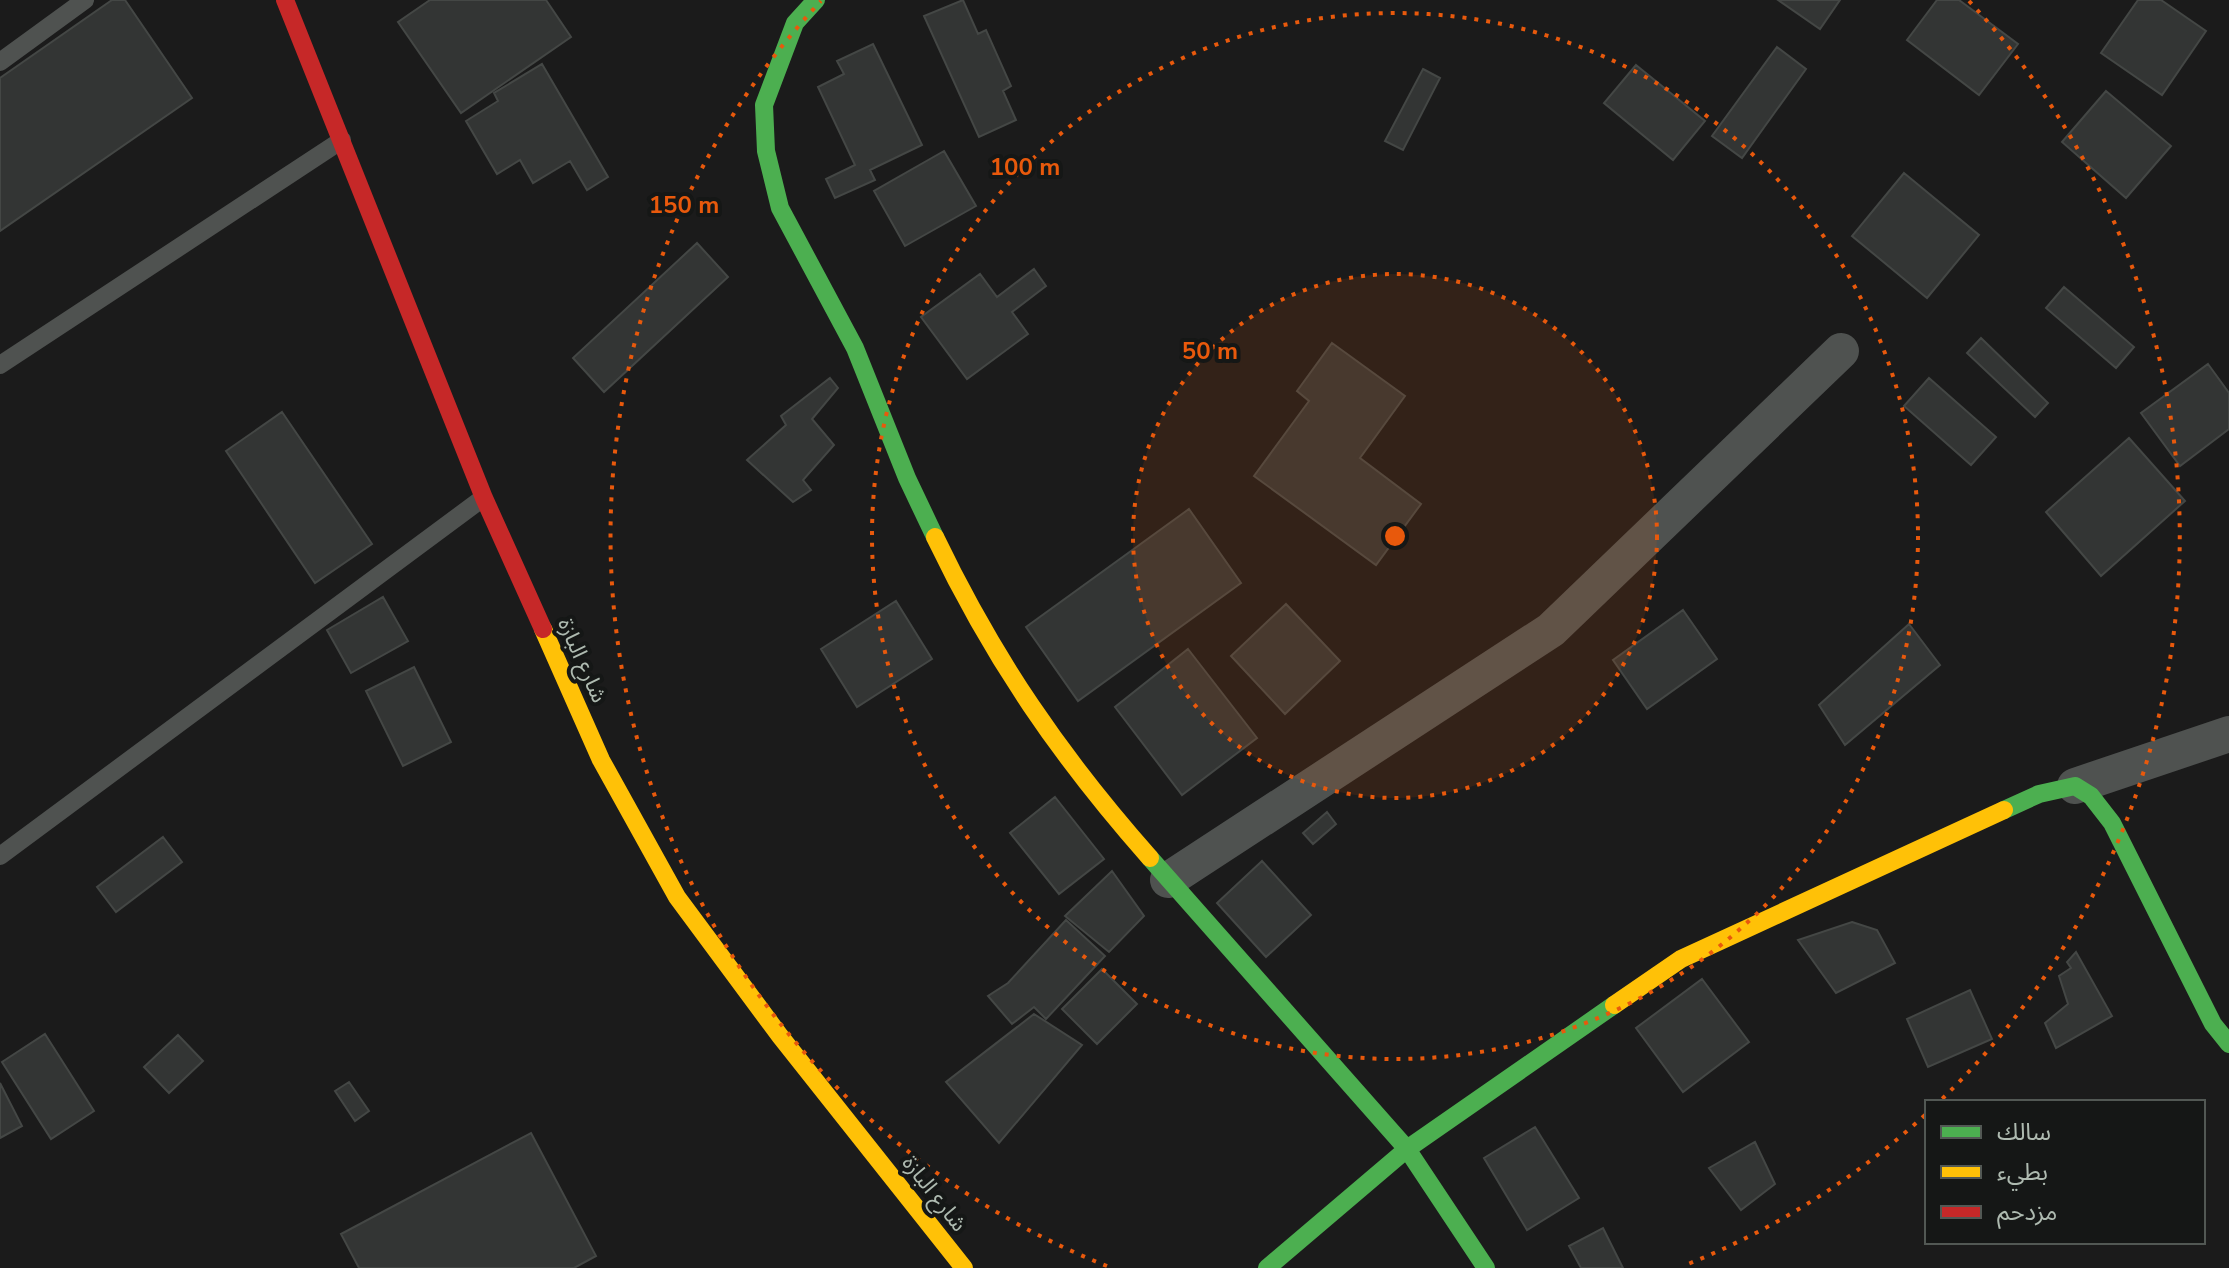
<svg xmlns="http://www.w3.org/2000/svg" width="2229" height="1268" viewBox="0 0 2229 1268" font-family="'Nunito Sans','Noto Sans Arabic',sans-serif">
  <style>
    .building { fill: #333534; stroke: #444745; stroke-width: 2 }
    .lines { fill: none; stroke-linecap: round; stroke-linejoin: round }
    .lane { stroke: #4f5250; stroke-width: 18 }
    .street { stroke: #4f5250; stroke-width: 36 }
    .fast { stroke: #4caf50; stroke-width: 18 }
    .slow { stroke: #ffc107; stroke-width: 18 }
    .jam { stroke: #c62828; stroke-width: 18 }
    .ring { fill: none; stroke: #e8590c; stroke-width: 4; stroke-dasharray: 4 8 }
    .labels { text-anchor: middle; stroke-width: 8; stroke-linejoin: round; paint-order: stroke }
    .street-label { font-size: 22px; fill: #aebab0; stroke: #151716 }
    .centre { fill: #e8590c; stroke: #151716; stroke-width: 4 }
    .ring-label { font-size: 24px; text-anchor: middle; font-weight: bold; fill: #e8590c; stroke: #151716; stroke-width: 8; stroke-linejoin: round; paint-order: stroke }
  </style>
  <rect width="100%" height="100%" fill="#1b1b1b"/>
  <path class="building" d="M112,0H125L192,98L0,231V78Z
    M430,0H546L571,37L461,113L398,22Z
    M963,0L978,34L986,30L1011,86L1003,91L1016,120L979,137L924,16Z
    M1778,0H1840L1820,29Z
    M1937,0H1959L2018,44L1979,95L1907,40Z
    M2138,0H2161L2206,31L2162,95L2101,53Z
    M873,44L922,145L870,170L875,180L835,198L826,179L855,165L818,87L844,74L837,61Z
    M1777,47L1806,69L1742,158L1712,136Z
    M542,64L608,177L587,190L570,161L533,183L520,160L497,174L466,121L498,101L494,93Z
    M1636,65L1705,121L1673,160L1604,103Z
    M1423,69L1440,78L1403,150L1385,141Z
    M2106,91L2171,146L2126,198L2062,142Z
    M944,151L976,206L905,246L874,191Z
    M1904,173L1979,235L1927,298L1852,236Z
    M697,243L728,277L604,392L573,358Z
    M1034,269L1046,286L1012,312L1028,334L967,379L921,317L980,274L997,297Z
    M2064,287L2134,347L2116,368L2046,308Z
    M1981,338L2048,403L2035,417L1967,353Z
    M1332,343L1405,396L1360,458L1421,504L1376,565L1254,476L1309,401L1297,391Z
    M2208,364L2229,393V429L2180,466L2141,413Z
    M830,378L838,388L812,419L834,445L803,480L811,490L793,502L747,460L786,425L781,416Z
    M1929,378L1996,437L1971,465L1904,406Z
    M282,412L372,544L315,583L226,451Z
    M2129,438L2185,501L2101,576L2046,512Z
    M1189,509L1241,583L1078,701L1026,627Z
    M383,597L408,641L351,673L327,630Z
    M896,601L932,659L857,707L821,649Z
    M1286,604L1340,661L1285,714L1231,656Z
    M1683,610L1717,659L1647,709L1613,660Z
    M1909,624L1940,665L1845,745L1819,705Z
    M1188,649L1257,738L1182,795L1115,707Z
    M414,667L451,742L403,766L366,691Z
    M1055,797L1104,859L1059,894L1010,833Z
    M1327,812L1336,824L1313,844L1303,833Z
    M163,837L182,862L116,912L97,887Z
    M1262,861L1311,915L1266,957L1217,903Z
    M1112,871L1144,916L1109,952L1065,916Z
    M1066,920L1105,956L1046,1019L1034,1007L1012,1024L988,996L1008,983Z
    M1852,922L1877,930L1895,963L1836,993L1798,940Z
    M2076,952L2112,1016L2056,1048L2045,1023L2068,1004L2059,976L2071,968L2067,962Z
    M1102,969L1137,1004L1097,1044L1062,1009Z
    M1702,979L1749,1042L1683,1092L1636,1028Z
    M1970,990L1992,1039L1928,1067L1907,1019Z
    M1034,1014L1082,1045L999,1143L946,1082Z
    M45,1034L94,1111L51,1139L2,1062Z
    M178,1035L203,1061L169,1093L144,1067Z
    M349,1082L369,1111L355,1121L335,1091Z
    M0,1083L22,1126L0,1138Z
    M1535,1127L1579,1198L1527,1230L1484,1158Z
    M531,1133L596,1256L574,1268H359L341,1234Z
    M1755,1142L1775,1184L1741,1210L1709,1168Z
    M1603,1228L1623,1268H1581L1569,1246Z"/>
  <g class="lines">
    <path class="lane" d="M0,62L85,0
      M0,365L342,140
      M0,856L483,498"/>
    <path class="street" d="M2075,786L2229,734
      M1168,880L1551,630L1841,351"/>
    <path class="fast" d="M816,0L795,23L764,105L766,151L780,208L855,348L907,478L935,537
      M2004,810L2039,794L2075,786L2091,796L2112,823L2213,1024L2229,1044
      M1150,858L1407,1149L1267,1268
      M1486,1268L1407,1149L1614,1005"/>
    <path class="slow" d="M935,537C994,660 1060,756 1150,858
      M543,629L601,760L677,897L780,1036L964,1268
      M1614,1005L1681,959L2004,810"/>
    <path class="jam" d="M285,0L484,498L543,629"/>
  </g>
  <circle cx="1395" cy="536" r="262" fill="#e8590c" fill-opacity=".12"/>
  <g class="ring">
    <circle cx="1395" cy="536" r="262"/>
    <circle cx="1395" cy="536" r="523"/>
    <path d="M1925 1115A785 785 0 0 1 1683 1266M1107 1266A785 785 0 0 1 821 1M1969 1A785 785 0 0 1 1940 1101"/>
  </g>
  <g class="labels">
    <g class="street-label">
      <text transform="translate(583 660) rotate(66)" y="8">شارع البازة</text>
      <text transform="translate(935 1193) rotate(52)" y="8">شارع البازة</text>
    </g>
  </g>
  <circle cx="1395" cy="536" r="12" class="centre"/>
  <g class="ring-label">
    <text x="1025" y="175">100 m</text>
    <text x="684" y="213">150 m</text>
    <text x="1210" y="359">50 m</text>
  </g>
  <rect x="1925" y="1100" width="280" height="144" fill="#151716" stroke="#525854" stroke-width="2"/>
  <rect x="1941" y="1126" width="40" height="12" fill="#4caf50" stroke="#525854" stroke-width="2"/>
  <text x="1997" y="1140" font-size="24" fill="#aebab0">سالك</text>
  <rect x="1941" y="1166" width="40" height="12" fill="#ffc107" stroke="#525854" stroke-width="2"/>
  <text x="1997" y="1180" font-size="24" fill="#aebab0">بطيء</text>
  <rect x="1941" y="1206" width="40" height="12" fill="#c62828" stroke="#525854" stroke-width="2"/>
  <text x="1997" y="1220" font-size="24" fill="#aebab0">مزدحم</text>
</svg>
